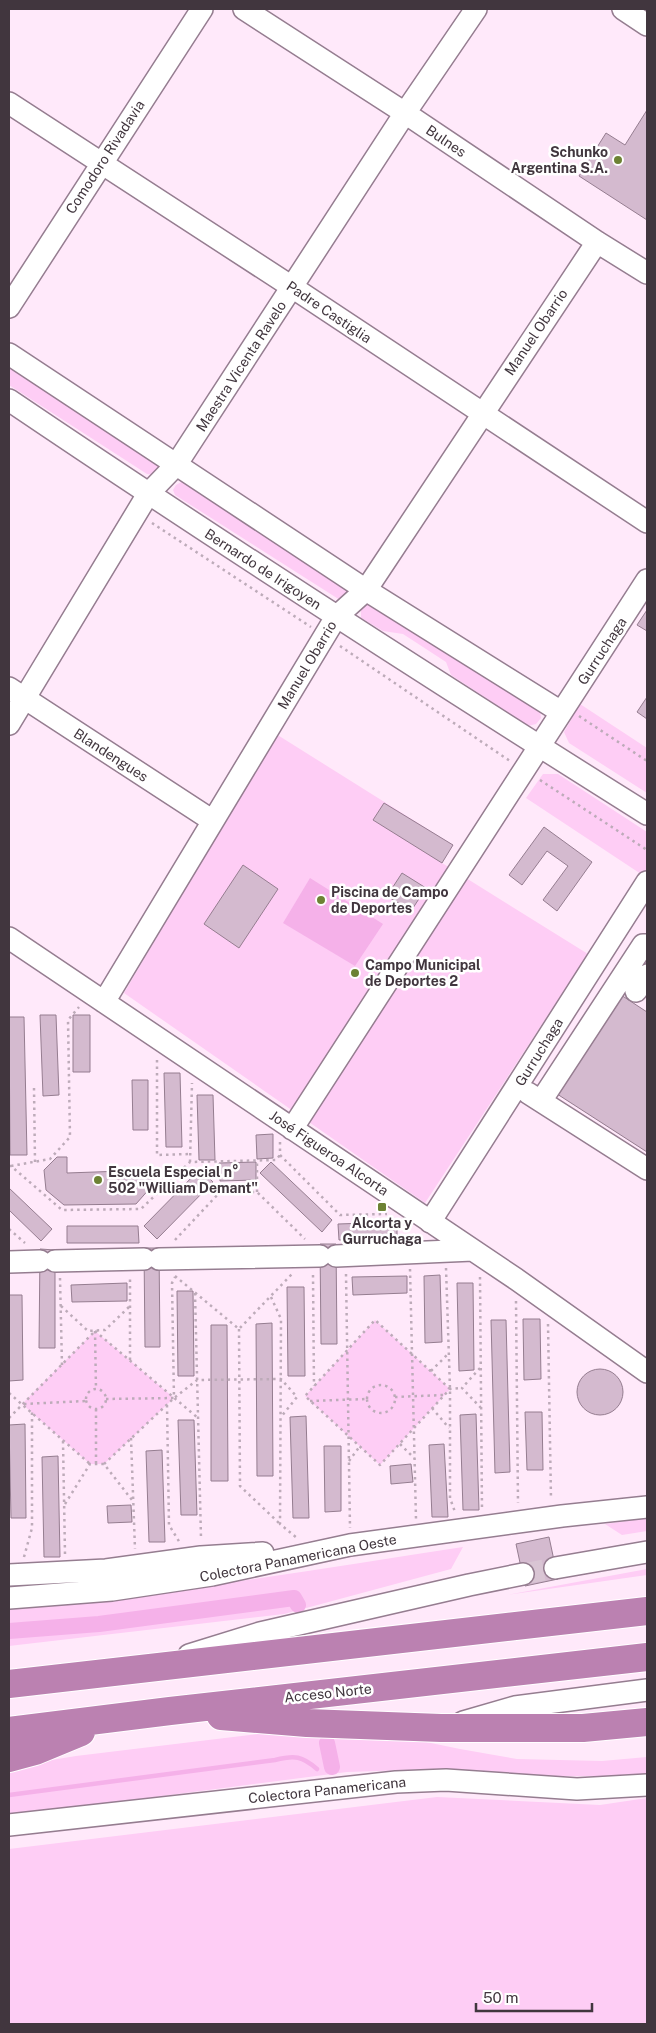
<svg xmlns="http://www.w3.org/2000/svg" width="656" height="2033" viewBox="0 0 656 2033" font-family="'Public Sans',sans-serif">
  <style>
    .green { fill: #fecdf5 }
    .water { fill: #f5b1e9 }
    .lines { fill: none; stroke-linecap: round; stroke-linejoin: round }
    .stream { stroke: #f5b1e9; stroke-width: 4.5 }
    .canal { stroke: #f5b1e9; stroke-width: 16 }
    .building { fill: #d4bacf; stroke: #957d90 }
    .minor-tunnel { stroke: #d9c5d4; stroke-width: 21; stroke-dasharray: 21 11; stroke-linecap: butt }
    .minor-casing { stroke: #957d90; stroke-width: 24 }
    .highway-casing { stroke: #fff; stroke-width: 30 }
    .path { stroke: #bdabb9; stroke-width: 2.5; stroke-dasharray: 2.5 4; stroke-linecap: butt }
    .minor { stroke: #fff; stroke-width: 21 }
    .highway { stroke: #bb81b1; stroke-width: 28 }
    .poi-dot { fill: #6d8234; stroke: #fff; stroke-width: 2 }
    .labels { text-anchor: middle; stroke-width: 5; stroke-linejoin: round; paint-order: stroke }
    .street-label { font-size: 14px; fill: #41363e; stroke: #fff }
    .poi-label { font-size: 14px; font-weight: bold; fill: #41363e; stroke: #fff; text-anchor: start }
  </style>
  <rect width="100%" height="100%" fill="#ffe9fa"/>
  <path class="green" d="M9,365L158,459L160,467L156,475L147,474L9,385Z
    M185,480L351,592L340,600L175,495L173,490L176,485Z
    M367,602L540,711L541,718L536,724L528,726L451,675L446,662L403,634L383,631L361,618V610Z
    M580,704L647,748V793L569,743L564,732Z
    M276,734L453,845L442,863L588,954L425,1203L124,993Z
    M543,774H558L647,832V878L526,798Z
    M375,1320L450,1389L380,1465L305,1396Z
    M95,1331L174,1398L104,1464H90L22,1404Z
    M647,1518V1531L622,1535L605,1524Z
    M463,1547L451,1569L284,1614L9,1646V1605C161,1597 312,1570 463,1547Z
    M647,1569V1575L507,1595Z
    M282,1731L397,1736L460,1749L517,1759L602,1761L647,1757V1776H556L437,1769L347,1772L9,1816V1768L27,1764L76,1756Z
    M437,1797L600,1805L647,1798V2024H9V1849Z"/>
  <path class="water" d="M310,878L383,924L355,966L283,923Z"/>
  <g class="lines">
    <path class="stream" d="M9,1795L275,1760C295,1755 302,1756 317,1769"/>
    <path class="canal" d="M9,1631L99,1624L294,1598L298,1605
      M327,1743L332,1767"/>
  </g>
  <path class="building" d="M647,110V220L579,176L606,133L625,145Z
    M647,610V631L637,625Z
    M647,697V719L637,712Z
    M384,803L453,845L442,863L373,820Z
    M544,827L592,862L557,911L543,900L568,866L547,851L522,885L509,875Z
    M243,865L278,889L239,948L204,924Z
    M402,873L426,888L411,911L387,896Z
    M618,993L647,1012V1152L554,1092Z
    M40,1015H56L59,1095L43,1096Z
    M73,1015H90V1072H73Z
    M9,1017H24L27,1155H10Z
    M164,1073H180L182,1147H166Z
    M132,1080H148V1130H133Z
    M197,1095H213L215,1160H199Z
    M273,1134V1158L257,1159L256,1135Z
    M57,1157H67V1173L151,1170V1187L136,1204L64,1205L46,1190L44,1170Z
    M256,1162V1180L220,1181L219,1163Z
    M271,1162L332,1220L322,1232L260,1173Z
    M200,1169L213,1182L157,1239L144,1226Z
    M9,1188L52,1229L41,1241L9,1210Z
    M397,1222V1239L339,1240L338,1224Z
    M67,1226H138L139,1243H67Z
    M320,1244H336L337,1344H321Z
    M144,1248H159L160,1347H145Z
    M40,1249L55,1250V1348H39Z
    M440,1275L442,1342L425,1343L424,1276Z
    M407,1276V1293L353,1295L352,1277Z
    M127,1283V1301L72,1302L71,1285Z
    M457,1283H473L474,1370L459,1371Z
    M287,1287H304L305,1376H288Z
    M177,1291H193L194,1376H178Z
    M9,1295H22L23,1380L9,1381Z
    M523,1319H540L541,1379L524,1380Z
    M491,1320H506L510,1472L495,1473Z
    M272,1323L273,1476H257L256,1324Z
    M211,1325H227L228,1481H211Z
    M577 1392a23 23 0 1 1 46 0a23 23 0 1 1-46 0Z
    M525,1412H542L543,1470H527Z
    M476,1414L479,1510H463L460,1415Z
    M306,1416L309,1518H293L290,1417Z
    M178,1420H194L197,1515H181Z
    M25,1424L26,1518H11L9,1425Z
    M444,1444L448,1517H432L429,1445Z
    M324,1446H341V1511L325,1512Z
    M162,1450L165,1542H149L146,1451Z
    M58,1456L60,1557H44L42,1457Z
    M411,1464L413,1482L391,1484L390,1466Z
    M131,1505L132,1522L108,1523L107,1506Z
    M549,1537L558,1579L525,1586L516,1544Z"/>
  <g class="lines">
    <path class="minor-tunnel" d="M523,1574L555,1568"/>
    <g class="minor-casing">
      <path id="minor" d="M244,9L405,113L597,242L647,273
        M623,9L647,25
        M9,103L292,287L647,522
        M9,307L202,9
        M9,354L366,590L561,712
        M9,400C219,542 432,679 647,814
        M9,688L213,821
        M9,724L148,494L176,465L405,113L476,9
        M9,938L516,1279L647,1372
        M636,991L647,975
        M104,1002L336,617L366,590L597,242
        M528,1093L647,1169
        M541,1101L643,945H647
        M292,1129L647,580
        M430,1222L647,882
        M336,1256L473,1250
        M159,1259L320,1256
        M55,1261L144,1259
        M9,1262L40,1261
        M555,1568L647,1552
        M9,1575L106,1570L201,1557L263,1553
        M9,1598L112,1590L212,1575L350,1545L562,1516L647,1507
        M189,1655L260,1633L469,1585L523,1574
        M463,1722L515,1707L647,1690
        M9,1825L396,1782L446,1780L577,1789L647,1785"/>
    </g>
    <g class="highway-casing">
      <path id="highway" d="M9,1684L647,1611
        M221,1716L307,1723L441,1728H583L647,1722
        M9,1731L170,1711L647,1657
        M9,1758L35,1751L81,1732"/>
    </g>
    <path class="path" d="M152,523L311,627
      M340,646L510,761
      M579,716L647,761
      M540,780L647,850
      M157,1060V1155L190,1154
      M34,1088L35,1162
      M280,1142V1155L340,1215L387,1214
      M190,1162L192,1083
      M9,1166H11L62,1210L141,1209L190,1162L276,1160L280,1155
      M11,1166L50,1159L70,1137L68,1020L79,1007
      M257,1192V1161
      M9,1229L25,1243
      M175,1240L220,1192H257L305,1239
      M446,1268L450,1389V1498L455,1512
      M410,1269L416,1519
      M346,1274L350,1528
      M313,1275L314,1386
      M175,1276L239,1329L292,1274
      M480,1277L482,1509
      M60,1278L62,1365
      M195,1293L201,1538
      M271,1297L281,1319L280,1524L297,1538
      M516,1301L518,1503
      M61,1306L88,1331L105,1330L130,1306
      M548,1324L551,1499
      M239,1329L240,1486L280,1524
      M95,1331L198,1418
      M95,1331L96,1389
      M130,1360V1276
      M480,1368L462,1388L481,1408
      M431,1371L449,1353
      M367 1399a14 14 0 1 1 28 0a14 14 0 1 1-28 0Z
      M450,1389L375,1320L305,1396L380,1465L450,1389L462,1388
      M86 1399a10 10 0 1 1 20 0a10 10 0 1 1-20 0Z
      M9,1393L90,1464
      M395,1397L443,1395
      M106,1399L174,1398L172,1283L175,1277
      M310,1401L366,1399
      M24,1404L86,1401
      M167,1405L169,1525L180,1543
      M432,1408L449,1428
      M96,1409V1464
      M9,1418L95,1331
      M131,1438L135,1549
      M63,1441L65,1554
      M400,1444L414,1458
      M349,1461L360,1446
      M104,1464L174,1398L197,1380L281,1379L297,1397L281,1417
      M65,1504L90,1464H104L132,1500
      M24,1557L32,1528V1412"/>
    <use href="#minor" class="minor"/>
    <use href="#highway" class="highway"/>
  </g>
  <g class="poi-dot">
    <circle cx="618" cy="160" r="5"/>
    <circle cx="321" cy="900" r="5"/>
    <circle cx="355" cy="973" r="5"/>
    <circle cx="98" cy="1180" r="5"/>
    <rect x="377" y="1202" width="10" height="10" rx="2.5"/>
  </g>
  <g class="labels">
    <g class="street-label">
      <text transform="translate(446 141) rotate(34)" y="5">Bulnes</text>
      <text transform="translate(105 157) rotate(-57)" y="5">Comodoro Rivadavia</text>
      <text transform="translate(329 312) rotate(34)" y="5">Padre Castiglia</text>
      <text transform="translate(536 332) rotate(-56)" y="5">Manuel Obarrio</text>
      <text transform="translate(241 366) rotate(-57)" y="5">Maestra Vicenta Ravelo</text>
      <text transform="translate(263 569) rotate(33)" y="5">Bernardo de Irigoyen</text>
      <text transform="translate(602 651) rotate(-57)" y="5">Gurruchaga</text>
      <text transform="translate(307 665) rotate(-59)" y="5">Manuel Obarrio</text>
      <text transform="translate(111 755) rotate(33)" y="5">Blandengues</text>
      <text transform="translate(539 1052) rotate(-58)" y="5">Gurruchaga</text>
      <text transform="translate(329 1153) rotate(34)" y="5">José Figueroa Alcorta</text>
      <text transform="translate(298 1558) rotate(-11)" y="5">Colectora Panamericana Oeste</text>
      <text transform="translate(328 1693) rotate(-6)" y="5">Acceso Norte</text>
      <text transform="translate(327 1790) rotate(-6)" y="5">Colectora Panamericana</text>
    </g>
    <g class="poi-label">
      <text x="608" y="157" text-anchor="end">Schunko<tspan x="608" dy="16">Argentina S.A.</tspan></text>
      <text x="331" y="897">Piscina de Campo<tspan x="331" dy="16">de Deportes</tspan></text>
      <text x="365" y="970">Campo Municipal<tspan x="365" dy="16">de Deportes 2</tspan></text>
      <text x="108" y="1177">Escuela Especial n°<tspan x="108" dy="16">502 "William Demant"</tspan></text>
      <text x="382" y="1228" text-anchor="middle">Alcorta y<tspan x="382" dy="16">Gurruchaga</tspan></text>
    </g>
  </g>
  <rect width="656" height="2033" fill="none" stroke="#41363e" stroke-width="20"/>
  <path d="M476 2003v8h116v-8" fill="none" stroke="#41363e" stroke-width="2.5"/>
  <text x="483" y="2003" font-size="15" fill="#41363e" stroke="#ffffff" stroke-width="4" paint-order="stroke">50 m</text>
</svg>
